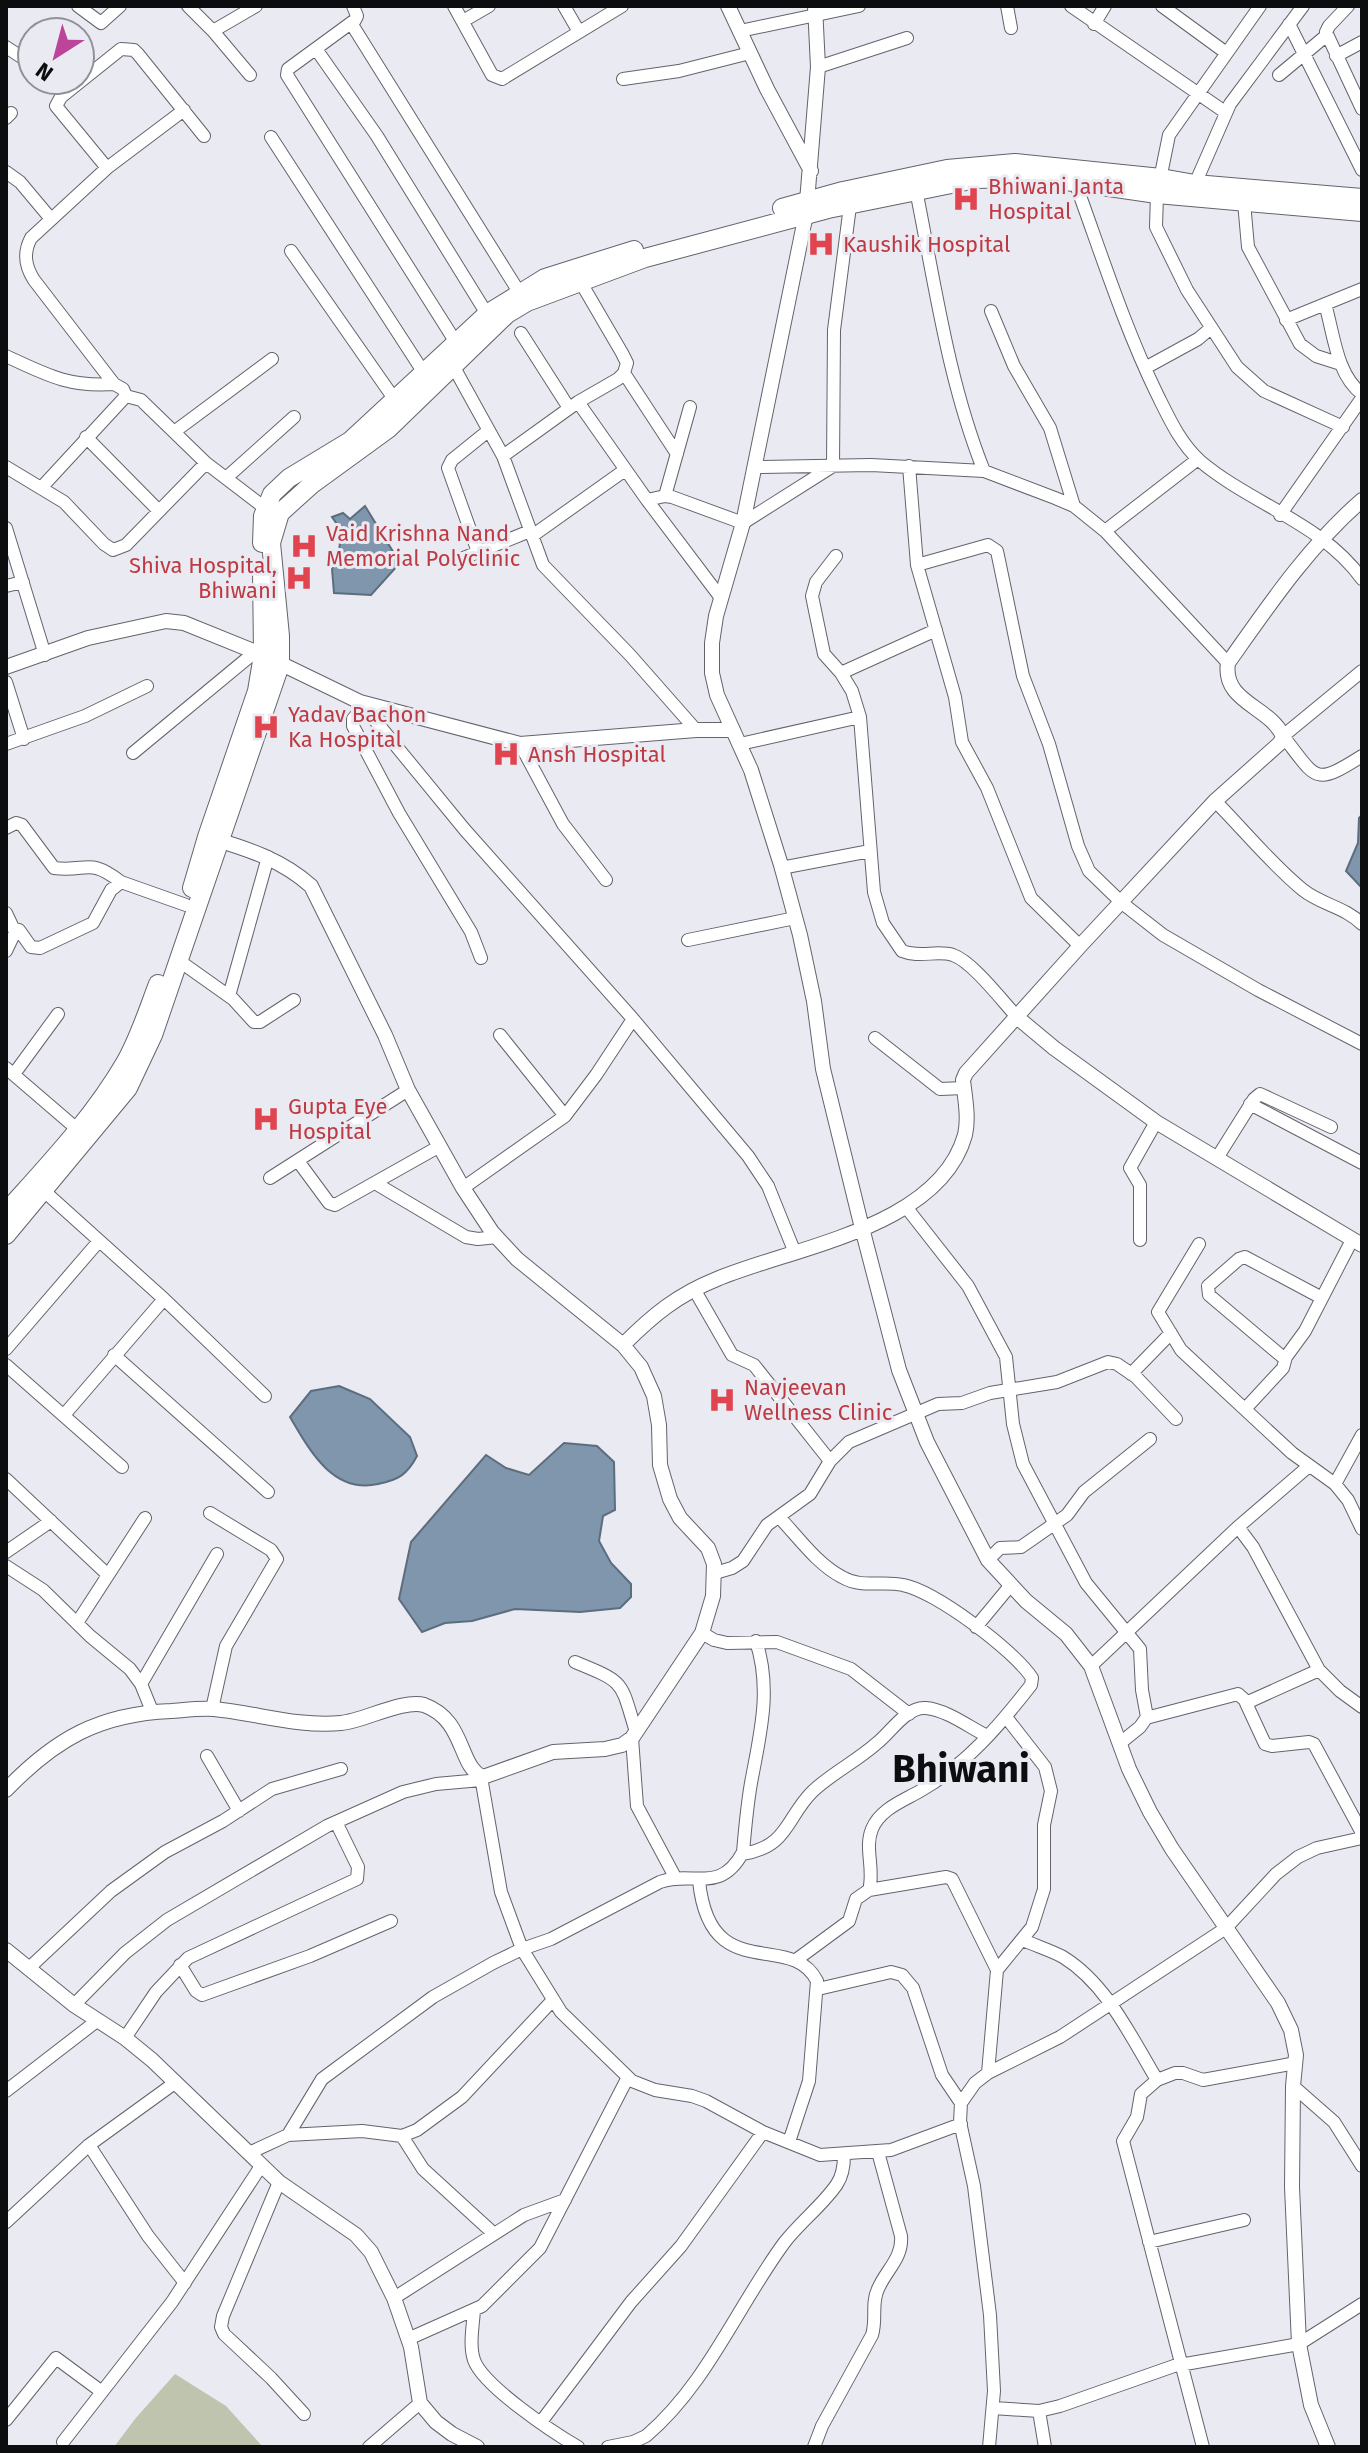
<svg xmlns="http://www.w3.org/2000/svg" width="1368" height="2453" viewBox="0 0 1368 2453" font-family="'Fira Sans',sans-serif">
  <style>
    .green { fill: #bec4ad }
    .water { fill: #7f96ad; stroke: #5c6d7e; stroke-width: 2 }
    .lines { fill: none; stroke-linecap: round; stroke-linejoin: round }
    .minor-casing { stroke: #63646b; stroke-width: 14 }
    .tertiary-casing { stroke: #63646b; stroke-width: 16 }
    .primary-casing { stroke: #63646b; stroke-width: 20 }
    .minor { stroke: #fff; stroke-width: 12 }
    .tertiary { stroke: #fff; stroke-width: 14 }
    .primary { stroke: #fff; stroke-width: 18 }
    .labels { text-anchor: middle; stroke-width: 6; stroke-linejoin: round; paint-order: stroke }
    .health-label { font-size: 22px; fill: #be3a42; stroke: #eaeaf3; text-anchor: start }
    .town-label { font-size: 38px; font-weight: bold; fill: #0c0d0f; stroke: #eaeaf3 }
  </style>
  <rect width="100%" height="100%" fill="#eaeaf3"/>
  <path class="green" d="M175,2374L226,2406L263,2447H114L135,2419Z"/>
  <path class="water" d="M365,506L400,563L371,595L334,593L332,569L339,553L341,530L332,517L343,513L350,519Z
    M1362,815V888L1346,871L1358,843L1359,818Z
    M339,1386L370,1399L410,1437L417,1456C407,1475 398,1480 378,1484C333,1494 310,1451 290,1417L311,1391Z
    M564,1443L597,1446L614,1462L615,1510L603,1516L599,1541L611,1563L631,1584V1597L620,1608L580,1612L515,1609L472,1621L445,1623L422,1632L399,1599L411,1542L486,1455L506,1468L529,1475Z"/>
  <g class="lines">
    <g class="minor-casing">
      <path id="minor" d="M78,6L101,23L120,6
        M188,6L213,31L250,75
        M353,6L357,16L355,20L288,69L287,75L455,341
        M454,6L492,75L502,79L622,6
        M564,6L579,32
        M1007,6L1011,28
        M1071,6L1225,112
        M1162,6L1225,52
        M1260,6L1169,135L1157,194L1156,227L1187,290L1237,367L1264,391L1343,427
        M1348,6L1329,26L1326,32L1362,109
        M463,21L489,6
        M351,23L519,292
        M1094,24L1105,6
        M1289,24L1362,170
        M213,31L256,6
        M740,31L859,6
        M6,47L32,64
        M316,49L377,136L487,314
        M1336,56L1362,42
        M818,67L907,38
        M1279,75L1327,35
        M623,79L679,71L750,53
        M184,110L107,168L31,238C23,253 25,266 34,280L114,384L123,389L126,396L141,400L206,463L265,508
        M6,118L11,113
        M271,137L424,373
        M107,168L56,106L61,97L121,49L134,50L138,54L204,136
        M6,172L20,182L51,219
        M1075,182C1101,253 1124,326 1157,394C1169,418 1180,443 1200,461C1251,504 1323,524 1362,579
        M1195,184L1230,104L1303,6
        M916,190C935,284 948,381 984,471
        M1244,202L1248,247L1300,344L1316,356L1341,364
        M291,251L395,400
        M1325,304C1334,334 1336,374 1362,394
        M991,311L1014,366L1050,428L1074,506
        M1286,320L1362,289
        M521,333L569,408
        M6,356C47,375 68,387 114,384
        M451,362L503,456L543,565L630,655L696,730
        M1145,368L1198,339L1211,328
        M624,373L677,454
        M578,402L647,500L721,598
        M174,432L272,359
        M86,437L159,511
        M503,456L578,402L618,379L624,373L627,363L622,353L580,281
        M909,466L917,565L988,545L997,551L1023,676L1049,744L1078,846L1089,871L1122,903L1163,935L1258,990L1362,1044
        M6,467L64,502L104,544L113,550L126,545L206,463
        M755,467L871,465L984,471L1055,498L1074,506L1105,531L1228,663
        M226,478L294,417
        M41,488L126,396
        M665,496L690,407
        M647,500L665,496L672,497L743,523L833,466L834,330L850,206
        M1280,515L1362,398
        M6,528L45,655
        M1105,531L1198,459
        M532,536L625,470
        M478,552L448,468L452,460L488,431
        M836,556L816,582L812,596L824,654L841,673
        M456,561L530,531
        M917,565L955,697L962,742L987,788L1031,898L1080,946
        M6,586L23,582
        M936,630L841,673L852,691L860,717L874,892L883,923L902,951C919,958 937,950 953,955C973,962 1003,1002 1018,1018
        M1362,671L1283,736C1317,779 1313,787 1362,756
        M6,682L24,739
        M360,702L465,830L633,1019L748,1156L768,1186L795,1253
        M364,706L353,719V726L399,813L471,932L481,958
        M6,744L85,716L147,686
        M520,744L563,824L606,880
        M740,744L860,717
        M133,753L255,652
        M1215,801C1244,830 1271,864 1303,890C1322,905 1345,907 1362,924
        M6,828L16,823L22,825L54,868C89,872 88,857 121,882
        M781,868L870,851
        M6,913L15,932L6,951
        M15,929L19,930L31,947L40,948L93,923L111,890L121,882L186,905
        M688,940L795,918
        M178,960L233,999L254,1022H260L294,1000
        M229,996L268,857
        M500,1035L565,1116
        M875,1038L940,1089L964,1088
        M6,1068L77,1129
        M14,1074L58,1014
        M1250,1104L1362,1163
        M1217,1158L1254,1099L1260,1094L1331,1127
        M298,1161L329,1203L335,1205L440,1146
        M270,1178L408,1090
        M375,1183L466,1237L478,1239L497,1237
        M463,1188L565,1116L596,1075L633,1019
        M44,1191L164,1299L265,1396
        M906,1207L968,1286L1006,1357L1013,1424L1023,1464L1086,1583L1140,1649L1142,1690L1147,1717L1140,1727L1119,1744
        M1140,1240V1185L1130,1168L1156,1122
        M1199,1244L1158,1312L1181,1350L1292,1453L1335,1484L1348,1500L1362,1529
        M694,1289L732,1355L754,1365L830,1461
        M6,1349L99,1241
        M114,1355L268,1492
        M1285,1359L1209,1295L1208,1286L1239,1259L1245,1257L1322,1298
        M6,1365L122,1467
        M1131,1374L1171,1333
        M1245,1409L1283,1368L1286,1357L1305,1331L1352,1240
        M64,1415L164,1299
        M6,1479L108,1575
        M1335,1484L1362,1435
        M210,1513L271,1550L277,1559L226,1646L212,1709
        M779,1517C799,1538 817,1564 842,1577C863,1589 881,1580 903,1585C935,1591 1015,1651 1032,1678L1031,1685C999,1726 966,1765 920,1791C903,1801 880,1809 872,1829C864,1848 875,1870 869,1890L856,1899L849,1921L796,1960
        M1238,1527L1253,1547L1319,1670L1340,1691L1362,1707
        M6,1552L51,1521
        M988,1560L1000,1548L1021,1547L1067,1515L1084,1492L1150,1439
        M6,1566L43,1590L90,1636L130,1669L141,1684L152,1711
        M715,1573L732,1568L743,1561L767,1525L810,1494L830,1461L849,1442L938,1404L962,1403L990,1393L1057,1382L1108,1362L1117,1364L1136,1377L1176,1419
        M77,1623L145,1518
        M976,1627L1010,1586
        M702,1633L714,1640L727,1643L777,1642L851,1669L909,1714
        M575,1662C626,1683 620,1680 636,1732
        M1091,1666L1238,1527L1309,1466
        M1319,1670L1246,1703L1265,1744L1272,1746L1309,1742L1314,1744L1362,1833
        M141,1684L217,1554
        M1146,1718L1238,1694L1247,1702
        M632,1738L637,1806L675,1877
        M207,1756L239,1811
        M481,1777L501,1892L522,1949L561,2012L632,2081L655,2090L692,2096L706,2101L763,2132L820,2155L891,2150L961,2124
        M742,1854C789,1847 786,1817 813,1791C832,1773 857,1761 877,1743C890,1733 907,1706 926,1708C947,1710 969,1727 987,1736
        M699,1881C710,1988 791,1929 817,1981L809,2081L789,2142
        M869,1890L946,1877L952,1879L997,1970
        M1023,1940C1036,1946 1050,1950 1063,1957C1107,1984 1131,2037 1157,2080
        M180,1965L196,1991L202,1995L310,1956L391,1921
        M28,1969L111,1891L165,1852L223,1821L272,1789L341,1769
        M818,1989L891,1972L902,1975L913,1988L942,2075L961,2103L960,2122L974,2186L990,2315L994,2391L989,2447
        M74,2005L125,1953L167,1920L327,1826L403,1792L436,1784L481,1780
        M125,2038L156,1992L188,1958L357,1879L358,1867L336,1822
        M988,2073L997,1970L1032,1927L1044,1889V1825L1051,1791L1045,1767L1006,1717
        M1293,2086L1334,2122L1362,2166
        M6,2091L98,2020
        M961,2103L975,2083L988,2073L1060,2037L1226,1928L1276,1874L1298,1857L1317,1848L1362,1838
        M288,2135L362,2131L402,2136L417,2130L462,2097L552,2001
        M402,2136L423,2169L493,2233
        M89,2145L148,2236L185,2283
        M249,2153L288,2135L322,2079L433,1997L493,1963L522,1949L551,1939L660,1882C693,1870 720,1895 743,1852C745,1829 747,1806 751,1783C760,1734 772,1690 756,1641
        M279,2182L223,2316L221,2327L224,2334L271,2378L304,2414
        M6,2222L89,2145L176,2082
        M1149,2242L1244,2220
        M394,2298L524,2215L565,2200
        M474,2310C473,2326 469,2345 474,2360C483,2386 554,2433 578,2447
        M408,2339L482,2306L540,2248L628,2077
        M993,2408L1039,2411L1060,2406L1174,2366L1299,2344L1362,2304
        M1039,2411L1045,2447
        M6,2420L56,2358L102,2392
        M541,2422L631,2302L681,2246L763,2132
        M63,2442L172,2302L261,2166
        M369,2447L420,2403
        M608,2447L633,2442L646,2436C707,2384 737,2307 784,2243C800,2222 823,2205 837,2184C843,2175 844,2165 844,2155
        M814,2447L822,2426L872,2335C877,2320 871,2303 878,2289C886,2270 903,2258 901,2236L878,2152
        M1203,2447L1123,2141L1137,2117L1141,2094L1157,2080L1175,2073H1183L1203,2080L1296,2063"/>
    </g>
    <g class="tertiary-casing">
      <path id="tertiary" d="M728,6L767,89L811,171
        M815,6L818,67L806,214L743,523L716,616L712,643V673L717,695L751,770L781,865L800,935L814,1001L823,1069L862,1228L899,1370L927,1442L988,1560L1026,1601L1066,1634L1091,1666L1129,1769L1150,1812L1172,1849L1278,2003L1291,2030L1296,2055L1293,2086L1292,2187L1299,2344L1311,2405L1328,2447
        M6,667L88,638L166,621L184,623L263,655L360,702L520,744L696,730H733
        M1018,1018L1054,1048L1156,1122L1362,1245
        M623,1345C653,1315 677,1295 717,1279C793,1247 939,1228 965,1135C969,1118 965,1098 963,1080L966,1073L1080,946L1215,801L1280,743L1283,736C1269,706 1222,702 1228,663C1269,605 1308,547 1362,500
        M6,1790C55,1739 99,1714 171,1711C185,1710 200,1708 214,1709C256,1713 297,1727 341,1723C363,1721 404,1699 424,1705C466,1720 458,1767 483,1777L553,1752L605,1749L622,1745L632,1738L702,1633L713,1596L714,1564L708,1548L680,1518L670,1499L660,1465L659,1425L654,1396L641,1367L623,1345L517,1259L492,1232L463,1188L408,1090L385,1035L311,886C282,860 248,849 211,838
        M6,1950L74,2005L125,2038L152,2060L279,2182L356,2235L371,2252L394,2298L411,2347L420,2403L436,2422L452,2434L477,2447"/>
    </g>
    <g class="primary-casing">
      <path id="primary" d="M782,208L843,191L947,169L1015,163L1161,178L1195,184L1362,198
        M262,543L263,516L272,494L289,478L350,441L487,314L545,278L634,250
        M192,888L207,837L257,691L263,655L262,569
        M6,1212C48,1165 93,1118 125,1063C139,1039 148,1010 158,984
        M6,1235L128,1088L153,1035L280,665V636L271,543L280,513L311,485L388,429L507,314L527,302L645,258L828,209L976,179L1023,178L1075,182L1157,194L1362,212"/>
    </g>
    <use href="#minor" class="minor"/>
    <use href="#tertiary" class="tertiary"/>
    <use href="#primary" class="primary"/>
  </g>
  <defs>
    <g id="hospital-bare" transform="scale(2.16)"><path d="M-5-5h3v3.5h4V-5h3V5h-3V1.5h-4V5h-3Z" fill="#e0444e" stroke="#eaeaf3" stroke-width="2.5" paint-order="stroke"/></g>
  </defs>
  <g fill-rule="evenodd">
    <use href="#hospital-bare" x="966" y="199"/>
    <use href="#hospital-bare" x="821" y="244"/>
    <use href="#hospital-bare" x="304" y="546"/>
    <use href="#hospital-bare" x="299" y="578"/>
    <use href="#hospital-bare" x="266" y="727"/>
    <use href="#hospital-bare" x="506" y="754"/>
    <use href="#hospital-bare" x="266" y="1119"/>
    <use href="#hospital-bare" x="722" y="1400"/>
  </g>
  <g class="labels">
    <g class="health-label">
      <text x="988" y="194">Bhiwani Janta<tspan x="988" dy="25">Hospital</tspan></text>
      <text x="843" y="252">Kaushik Hospital</text>
      <text x="326" y="541">Vaid Krishna Nand<tspan x="326" dy="25">Memorial Polyclinic</tspan></text>
      <text x="277" y="573" text-anchor="end">Shiva Hospital,<tspan x="277" dy="25">Bhiwani</tspan></text>
      <text x="288" y="722">Yadav Bachon<tspan x="288" dy="25">Ka Hospital</tspan></text>
      <text x="528" y="762">Ansh Hospital</text>
      <text x="288" y="1114">Gupta Eye<tspan x="288" dy="25">Hospital</tspan></text>
      <text x="744" y="1395">Navjeevan<tspan x="744" dy="25">Wellness Clinic</tspan></text>
    </g>
    <g class="town-label">
      <text x="961" y="1782">Bhiwani</text>
    </g>
  </g>
  <rect width="1368" height="2453" fill="none" stroke="#0c0d0f" stroke-width="16"/>
  <g transform="translate(56 56) rotate(216)"><circle r="38" fill="#eaeaf3" stroke="#919298" stroke-width="2"/>
  <path d="M0-6L14 30L0 20L-14 30Z" fill="#bc459a"/>
  <text y="-12" font-size="22" font-weight="bold" text-anchor="middle" fill="#0c0d0f">N</text>
  </g>
</svg>
